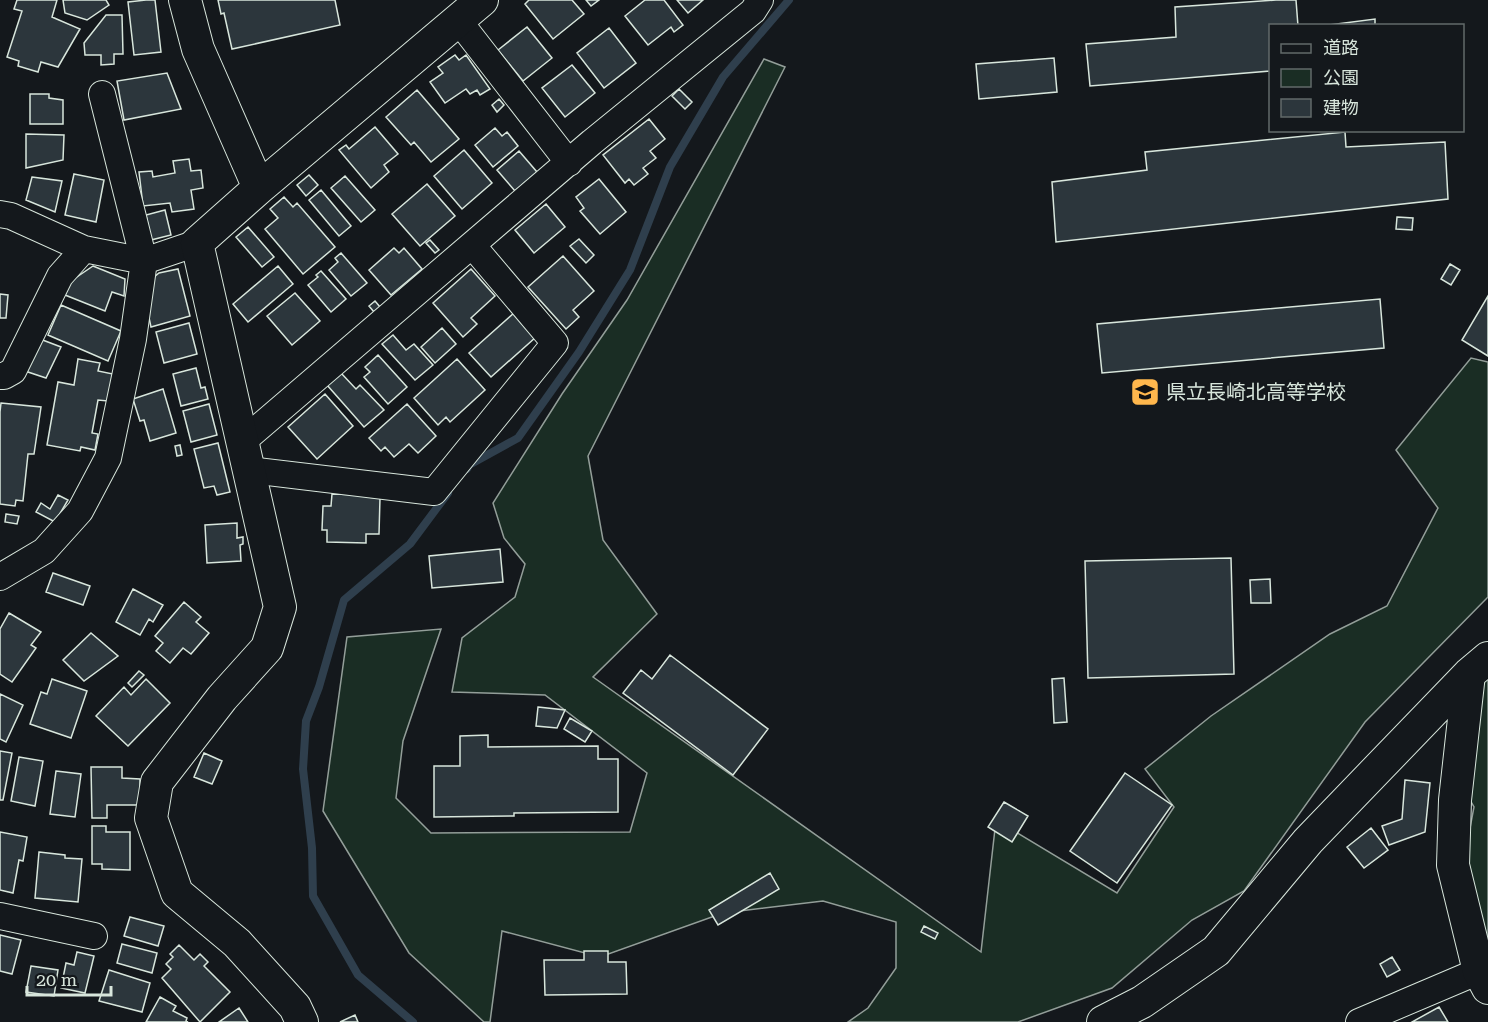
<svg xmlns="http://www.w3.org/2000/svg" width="1488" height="1022" viewBox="0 0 1488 1022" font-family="'Roboto Serif','Noto Sans JP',serif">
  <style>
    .green { fill: #1a2d24; stroke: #939e99; stroke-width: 1.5 }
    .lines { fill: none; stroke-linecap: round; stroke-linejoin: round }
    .stream { stroke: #2f3f4d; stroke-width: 8 }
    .building { fill: #2c363c; stroke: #d8e6dc; stroke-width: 1.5 }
    .minor-casing { stroke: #d8e6dc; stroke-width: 28 }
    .tertiary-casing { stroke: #d8e6dc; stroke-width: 34 }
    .minor { stroke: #14181c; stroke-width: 26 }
    .tertiary { stroke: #14181c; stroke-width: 32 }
    .labels { text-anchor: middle; stroke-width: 4.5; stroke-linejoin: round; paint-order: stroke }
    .poi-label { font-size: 20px; fill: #d8e6dc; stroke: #14181c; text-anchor: start }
  </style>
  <rect width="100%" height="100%" fill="#14181c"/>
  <path class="green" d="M764,59L785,67L588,456L603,540L657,614L593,677L981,952L996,820L1117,893L1174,807L1145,769L1211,716L1330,634L1387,606L1438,508L1396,450L1471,358L1488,362V597L1365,722L1244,891L1192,920L1112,988L1018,1022H848L868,1008L896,968V922L823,901L723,913L600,957L502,931L490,1022H484L409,953L323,811L347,637L441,629L403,741L396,798L431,833L630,832L647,773L545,695L452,692L462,638L515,597L525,564L504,538L493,503L562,394L627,300Z
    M1488,678V955L1461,876L1474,807L1455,774L1465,698Z"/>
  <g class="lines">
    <path class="stream" d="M467,469L469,465L518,438L579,352L630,270L670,167L723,77L789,0
      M413,1022L358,975L313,896L312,848L303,769L306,721L319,687L344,600L410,544L448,493"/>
  </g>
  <path class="building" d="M17,0H57L52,17L80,29L58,67L41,62L38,72L18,66L19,61L7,57L22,11L14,9Z
    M63,0H106L109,5L87,20L65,13Z
    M146,0H155L161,52L134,55L128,2Z
    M218,0H335L340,25L232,49L224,13L221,14Z
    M529,0H572L584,14L553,39L525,4Z
    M586,0H599L591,6Z
    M645,0H664L683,25L674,32L671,27L648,45L625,16Z
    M677,0H703L688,13Z
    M1276,0H1296L1298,26H1270V71L1090,86L1086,44L1176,37L1175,7Z
    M106,15H122L123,54H114V64L101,65V55H85L84,43Z
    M1375,19V26H1321Z
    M527,27L552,58L523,81L498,50Z
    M609,28L636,63L604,88L577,53Z
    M455,55L459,60L466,55L490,89L480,95L477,90L470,94L466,89L445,103L430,82L443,73L438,67Z
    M1054,58L1057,92L979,99L976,64Z
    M572,65L595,93L565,117L542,88Z
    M167,73L181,109L124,120L117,81Z
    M679,89L692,102L685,109L672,96Z
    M417,90L459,139L431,162L414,142L411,145L386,117Z
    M30,94H49V98L63,100V124H30Z
    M499,99L504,105L497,112L492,105Z
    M649,119L665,139L650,151L656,158L643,168L648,174L634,185L629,179L625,183L603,155Z
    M375,127L398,154L384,165L389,172L371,188L339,150L346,145L349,149Z
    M495,128L502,136L507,132L518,146L493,167L475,145Z
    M1345,132L1346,147L1445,142L1448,199L1056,242L1052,182L1147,170L1145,152Z
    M26,134L64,135L63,160L26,168Z
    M464,150L492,183L462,209L434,176Z
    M519,151L537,172L515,191L497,170Z
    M189,159L191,171L201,170L203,188L191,190L194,209L172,212L170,203L143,206L139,172L152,171L153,177L175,173L173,161Z
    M74,174L104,180L96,222L65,215Z
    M309,175L318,185L306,196L297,185Z
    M345,176L375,210L361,222L331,188Z
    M32,177L62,181L55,212L26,200Z
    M599,179L626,212L600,234L580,211L584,208L576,197Z
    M427,184L455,216L420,246L392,214Z
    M321,190L351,226L339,236L309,200Z
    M284,197L293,207L297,203L335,247L303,274L265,229L278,218L270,209Z
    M546,204L565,227L534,253L515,230Z
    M165,210L171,235L151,240L146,215Z
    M1397,217L1413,218L1412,230L1396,229Z
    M248,227L274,257L262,267L236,237Z
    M579,239L594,255L586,263L570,246Z
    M430,240L439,250L435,253L426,243Z
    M394,248L399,253L404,248L422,269L391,295L369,270Z
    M341,253L367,283L351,296L329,270L338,262L335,258Z
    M563,256L594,291L573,310L579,317L566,329L528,287Z
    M1450,264L1460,270L1451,285L1441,279Z
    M93,266L125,279L124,296L112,292L105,311L65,295L71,281Z
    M278,266L293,284L248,322L233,304Z
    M178,269L190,316L151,327L146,304L148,282L159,273Z
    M471,269L495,296L471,318L477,324L463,337L433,303Z
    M321,271L346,299L331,312L308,285L318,277L316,275Z
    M295,293L320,321L292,345L267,316Z
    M0,294L8,295L6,318H0Z
    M1488,296V356L1462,340Z
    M1380,299L1384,348L1102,373L1097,324Z
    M375,301L380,307L374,312L369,306Z
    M61,305L121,331L108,361L48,335Z
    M514,313L536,337L491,377L469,353Z
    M189,323L197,354L164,363L156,332Z
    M442,328L456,344L435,363L421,347Z
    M393,335L406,350L414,344L433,365L415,380L382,344Z
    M40,339L61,347L46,378L22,370Z
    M378,355L407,387L388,404L364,377L370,372L365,367Z
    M78,359L100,363L98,371L113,374L108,401L98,400L92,433L98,434L95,450L81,447L80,451L47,445L58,382L74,385Z
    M457,359L485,390L450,422L446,417L438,425L414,398Z
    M196,368L201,388L205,387L208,399L181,406L173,374Z
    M341,373L356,389L360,385L384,410L364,427L327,385Z
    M163,389L176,433L150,441L144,420L140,421L133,399Z
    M325,394L353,426L317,459L288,427Z
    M1,403L41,407L34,454H28L23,501L16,500L15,506L0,504V412Z
    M209,404L217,435L191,442L183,411Z
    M407,404L436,436L418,453L409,444L394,457L385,447L381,451L369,438Z
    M218,443L230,492L217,495L214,486L204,488L194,449Z
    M180,445L182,455L177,456L175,446Z
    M332,494L367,495V497L380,498L379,534H366V543L327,542V530H322L323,506H331Z
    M58,495L68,500L55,522L36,512L41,503L50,509Z
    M6,514L19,516L17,524L5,522Z
    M237,523V538L243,537V544L240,545L241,561L207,563L205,525Z
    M500,549L503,582L432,588L429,556Z
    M1231,558L1234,674L1088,678L1085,561Z
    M53,573L90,586L83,605L46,592Z
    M1270,579L1271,603H1251L1250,580Z
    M133,589L163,605L153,622L149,619L140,635L116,622Z
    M184,602L201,617L196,622L209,633L191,654L183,648L170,663L156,651L163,643L155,636Z
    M9,613L41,632L31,645L36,648L12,682L0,674V629Z
    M91,633L118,656L84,681L63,660Z
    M670,655L768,729L733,775L623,693L641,670L652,679Z
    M139,671L144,675L132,687L128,683Z
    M1064,678L1067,722L1054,723L1052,679Z
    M52,679L87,691L71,738L30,724L41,692L47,694Z
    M146,679L170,703L128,746L96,716L124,687L131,695Z
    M0,694L23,705L6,742L0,739Z
    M538,707L565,710L557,728L536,726Z
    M570,718L592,731L585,742L564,729Z
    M488,735V747L598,746V759H618V812L514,813V816L434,817V766H460V736Z
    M0,751L12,753L3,800H0Z
    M204,753L222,761L212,784L194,777Z
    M19,757L43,761L35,806L11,801Z
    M91,767H122V778L140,779V805H107V818H92Z
    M56,771L81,774L75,817L50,814Z
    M1125,773L1172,805L1117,883L1070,851Z
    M1405,780L1430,783L1425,832L1389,845L1382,826L1402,819Z
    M1004,802L1028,816L1012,842L988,827Z
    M92,826H106V832H130V870L102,869V864H92Z
    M1371,828L1388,850L1364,868L1347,847Z
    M0,832L27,837L23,861L19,860L13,893L0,890Z
    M39,852L65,855V858L82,859L78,902L35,898Z
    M770,873L779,889L718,925L709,910Z
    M130,917L164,926L158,946L124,936Z
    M924,926L938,933L935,939L921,932Z
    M0,935L21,940L12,974L0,971Z
    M122,944L157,953L152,973L117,963Z
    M179,945L194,960L200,954L208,962L204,966L230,992L200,1022L162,978L171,969L166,964L173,957L170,954Z
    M584,951H608V962H626L627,994L545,995L544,960H584Z
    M77,952L94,956L85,993L61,988L66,963L74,965Z
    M1392,957L1400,970L1387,977L1380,964Z
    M31,966L58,970L54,996L26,992Z
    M109,970L150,983L142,1012L99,1001Z
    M160,997L176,1006L173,1011L187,1018L186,1021L188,1022H146Z
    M1439,1007L1448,1022H1412Z
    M239,1008L248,1022H219Z
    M355,1015L358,1022H340Z"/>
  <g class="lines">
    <g class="minor-casing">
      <path id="minor" d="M458,20L569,163
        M0,214L11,216L84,249L144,261L197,243
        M0,376H4L13,371L60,276L84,249
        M243,441L592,142L753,11L760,0
        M250,470L434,492L555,343L472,245
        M0,577L44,551L80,511L108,458L133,339L144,261L102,94
        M0,916L94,936
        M1359,1022L1479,971"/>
    </g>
    <g class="tertiary-casing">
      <path id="tertiary" d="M185,0L198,49L259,188
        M1469,674L1455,800L1453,865L1479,971L1488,988
        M302,1022L295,1007L237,943L177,893L151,818L157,782L222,698L267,648L280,607L197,243L259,188L482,0
        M1103,1022L1142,1002L1216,951L1308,841L1469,674L1488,658"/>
    </g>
    <use href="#minor" class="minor"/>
    <use href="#tertiary" class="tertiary"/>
  </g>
  <defs>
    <g id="school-square" transform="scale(1.5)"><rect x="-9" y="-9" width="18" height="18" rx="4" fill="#ffb74d" stroke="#14181c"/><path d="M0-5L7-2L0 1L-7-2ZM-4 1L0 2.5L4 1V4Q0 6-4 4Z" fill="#111"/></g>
  </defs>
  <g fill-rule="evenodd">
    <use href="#school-square" x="1145" y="392"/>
  </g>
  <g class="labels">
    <g class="poi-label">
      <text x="1166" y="399">県立長崎北高等学校</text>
    </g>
  </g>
  <rect x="1269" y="24" width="195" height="108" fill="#14181c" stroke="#626a69" stroke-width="1.5"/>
  <rect x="1281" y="44" width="30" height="9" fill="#14181c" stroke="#626a69" stroke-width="1.5"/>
  <text x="1323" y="54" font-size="18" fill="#d8e6dc">道路</text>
  <rect x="1281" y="69" width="30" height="18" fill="#1a2d24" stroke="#626a69" stroke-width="1.5"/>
  <text x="1323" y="84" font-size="18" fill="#d8e6dc">公園</text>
  <rect x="1281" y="99" width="30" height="18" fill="#2c363c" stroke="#626a69" stroke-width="1.5"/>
  <text x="1323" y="114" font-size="18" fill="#d8e6dc">建物</text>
  <path d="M27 986v9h84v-9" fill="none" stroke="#d8e6dc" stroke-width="3"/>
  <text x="36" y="986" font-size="18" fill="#d8e6dc" stroke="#14181c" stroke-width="4.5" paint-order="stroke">20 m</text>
</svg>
